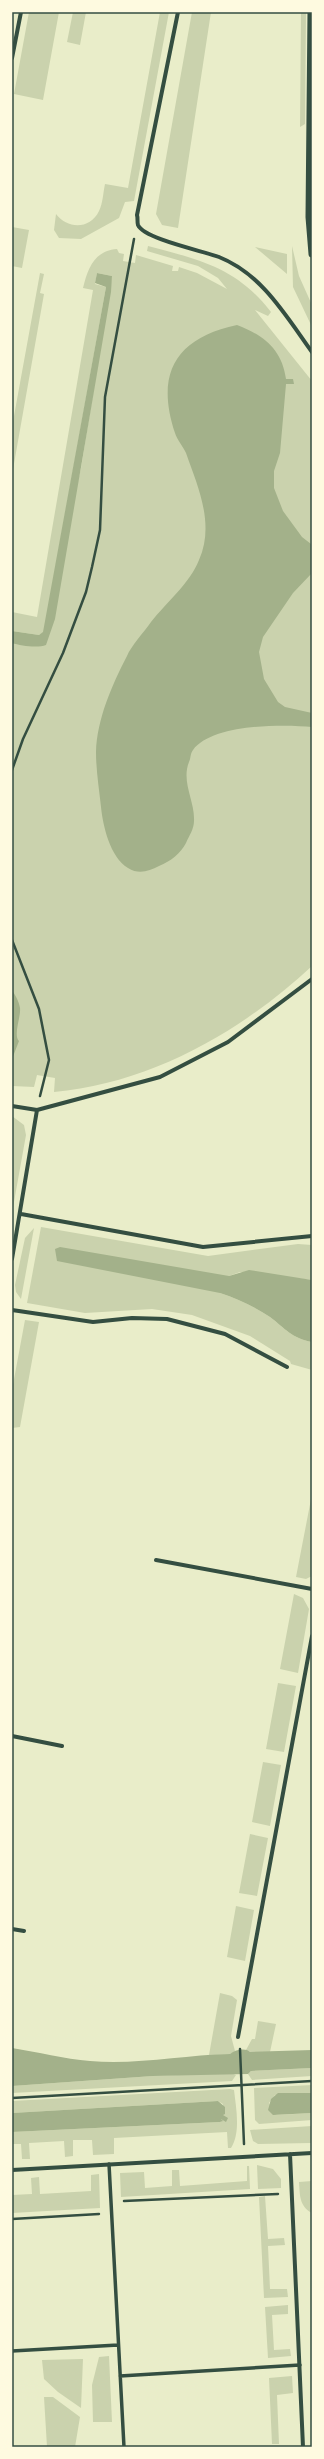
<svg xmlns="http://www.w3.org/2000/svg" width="324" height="2459" viewBox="0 0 324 2459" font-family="Jost,sans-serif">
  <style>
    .green { fill: #cad2ad; fill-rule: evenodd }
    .water { fill: #a3b18a }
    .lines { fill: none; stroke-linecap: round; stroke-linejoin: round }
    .path { stroke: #344e41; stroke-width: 2.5 }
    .pedestrian { stroke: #344e41; stroke-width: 3.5 }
    .minor { stroke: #344e41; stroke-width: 4 }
    .tertiary { stroke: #344e41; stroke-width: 7 }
    .neatline { fill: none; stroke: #344e41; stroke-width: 1.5 }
  </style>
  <rect width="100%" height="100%" fill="#e9edc9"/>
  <path class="green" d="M29,12H59L43,100L14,94Z
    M73,12H86L80,45L67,42Z
    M160,12H169L134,201L125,202L119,218L81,239L59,238L54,230L56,214C67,229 90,230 99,211C103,203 103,193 105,184L128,188Z
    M192,12H211L178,228L162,225L156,214Z
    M301,12H306L305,124L300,127Z
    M12,227L29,230L22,268L12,266Z
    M148,246C200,260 236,267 271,312L268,316L255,310L312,381V966C241,1032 151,1083 54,1092L55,1078L37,1075L34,1087L12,1086V637L41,641L43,633L39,635L12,631V612L37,617L93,290L83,288C88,268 94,251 117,249L119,253L124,254L123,261L135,263L136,255L173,266L172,271H178L179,267L197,273L227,289L218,278L198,266L147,251ZM97,273L112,276L81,468L44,631L106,287L95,284Z
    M292,246L299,276L312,305V327L293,287Z
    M255,247L287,254V274Z
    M40,273L44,274L40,293L44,294L12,475V427Z
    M12,1116L24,1125L26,1135L12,1213Z
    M41,1227L208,1256L298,1244L312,1245V1280L240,1272L229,1276L220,1293C238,1299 253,1306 270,1317C286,1329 291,1338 312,1342V1370L291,1364L290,1361L250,1336L192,1315L152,1309L85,1313L27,1303Z
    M34,1228L21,1299L16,1292L15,1285L25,1238Z
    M25,1320L39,1322L20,1427L12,1428V1390Z
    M312,1494V1576L306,1579L296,1577Z
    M294,1594L303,1598L309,1609L298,1673L280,1669Z
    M278,1683L296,1686L284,1752L266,1749Z
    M263,1762L281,1765L270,1826L252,1822Z
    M250,1834L268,1838L257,1896L239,1893Z
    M236,1906L254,1910L245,1961L227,1957Z
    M220,1993L232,1996L237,2000L231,2036L235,2051L230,2054L209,2055Z
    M258,2021L276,2024L270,2052H250L246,2050L252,2039H255Z
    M312,2068V2076L252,2080L248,2074L251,2071Z
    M231,2073L236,2075L232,2081L12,2093V2086L153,2076Z
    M312,2085V2093L275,2095L269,2103L276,2115L312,2113V2120L259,2124L255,2120L254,2088Z
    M230,2089L234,2090C236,2108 241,2132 231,2148H228L227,2132L114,2138V2154L93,2155L92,2140H73V2156L65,2157L64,2141L29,2143L30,2159H22L21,2144H12V2132L220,2122L222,2121L223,2104L218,2101L12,2113V2101Z
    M312,2126L311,2143L258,2144L253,2141L250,2130Z
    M257,2165L273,2169L281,2179V2188L258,2189Z
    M247,2166H249L250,2189L121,2197L120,2173L144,2172L145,2188L172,2186V2170H179L180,2186L247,2181Z
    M99,2174L100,2208L12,2213V2195L32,2194L31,2178L39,2177L40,2194L91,2191V2175Z
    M312,2181V2213C299,2206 300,2195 299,2182Z
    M265,2196L268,2239L284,2238L285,2245L268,2246L270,2289H287L288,2297L264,2298L259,2197Z
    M288,2305V2314L272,2315L274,2350L290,2349L291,2356L268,2358L265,2307Z
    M109,2356L112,2422H93L92,2385L99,2357Z
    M83,2359L81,2408L58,2392L44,2379L42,2360Z
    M292,2376L293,2393L277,2395L279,2444H272L269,2378Z
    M44,2397H53L80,2417L75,2447H47Z"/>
  <path class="water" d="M97,273L112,276L111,292L55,619L46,645C38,648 21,646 12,643V631L39,635L43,632L106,287L95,283Z
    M237,325C263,335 282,349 286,379H293L294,384H286L280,453L274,471V488L283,511L302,537L311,544L312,573L293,593L263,637L259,652L264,679L278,702L285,707L312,713V727C283,724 212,724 193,750C190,754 191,758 189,762C181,782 195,801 194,821C194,829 189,836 186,843C180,854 171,861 159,866C149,871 139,875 128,868C110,857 103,826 101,807C99,788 96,770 96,752C97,719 112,685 127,656C131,646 144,632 151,622C166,603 190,583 199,560C215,524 198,487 186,453C183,446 177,440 175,433C155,373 176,338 237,325Z
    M12,990C15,995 19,1001 20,1008C21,1017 13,1035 19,1041L12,1059Z
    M60,1247L229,1276L249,1270L312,1280V1342C291,1338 286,1329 270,1317C253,1306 238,1299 220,1293L57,1261L55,1249Z
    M12,2048C38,2052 64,2059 90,2061C137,2065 183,2055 230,2054C234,2050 246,2047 250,2052L312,2050V2068L251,2071L248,2074L153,2076L12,2086Z
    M278,2093H312V2113L273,2115L268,2110L271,2099Z
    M218,2101L225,2107V2114L223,2115L228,2118L226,2122L221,2119L223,2121L220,2122L12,2132V2113Z"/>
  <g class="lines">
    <path class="path" d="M12,770L23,739L63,653L86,592L92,567L100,530L105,397L134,239
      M12,940L39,1009L49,1060L40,1096
      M240,2049L244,2144
      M12,2098L312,2081
      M124,2201L278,2194
      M12,2219L99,2214"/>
    <path class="pedestrian" d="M109,2164L124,2447
      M12,2351L118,2345
      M120,2376L300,2365"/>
    <path class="minor" d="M178,12L137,215C138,218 137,222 138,225C144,239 203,251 219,257C262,274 286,316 312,352
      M12,58L21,12
      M12,1106L37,1110L160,1077L228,1042L312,979
      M21,1214L203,1247L312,1236
      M12,1259L37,1110
      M12,1310L93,1322L132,1318L167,1319L225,1334L287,1367
      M156,1560L312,1589
      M12,1736L62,1746
      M12,1929L24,1931
      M238,2037L312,1636
      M290,2154L303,2447
      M12,2170L312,2153"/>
    <path class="tertiary" d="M311,12L309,217L312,254"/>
  </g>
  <rect width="324" height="2459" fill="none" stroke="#fefae0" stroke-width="26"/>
  <rect x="13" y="13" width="298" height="2433" class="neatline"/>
</svg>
